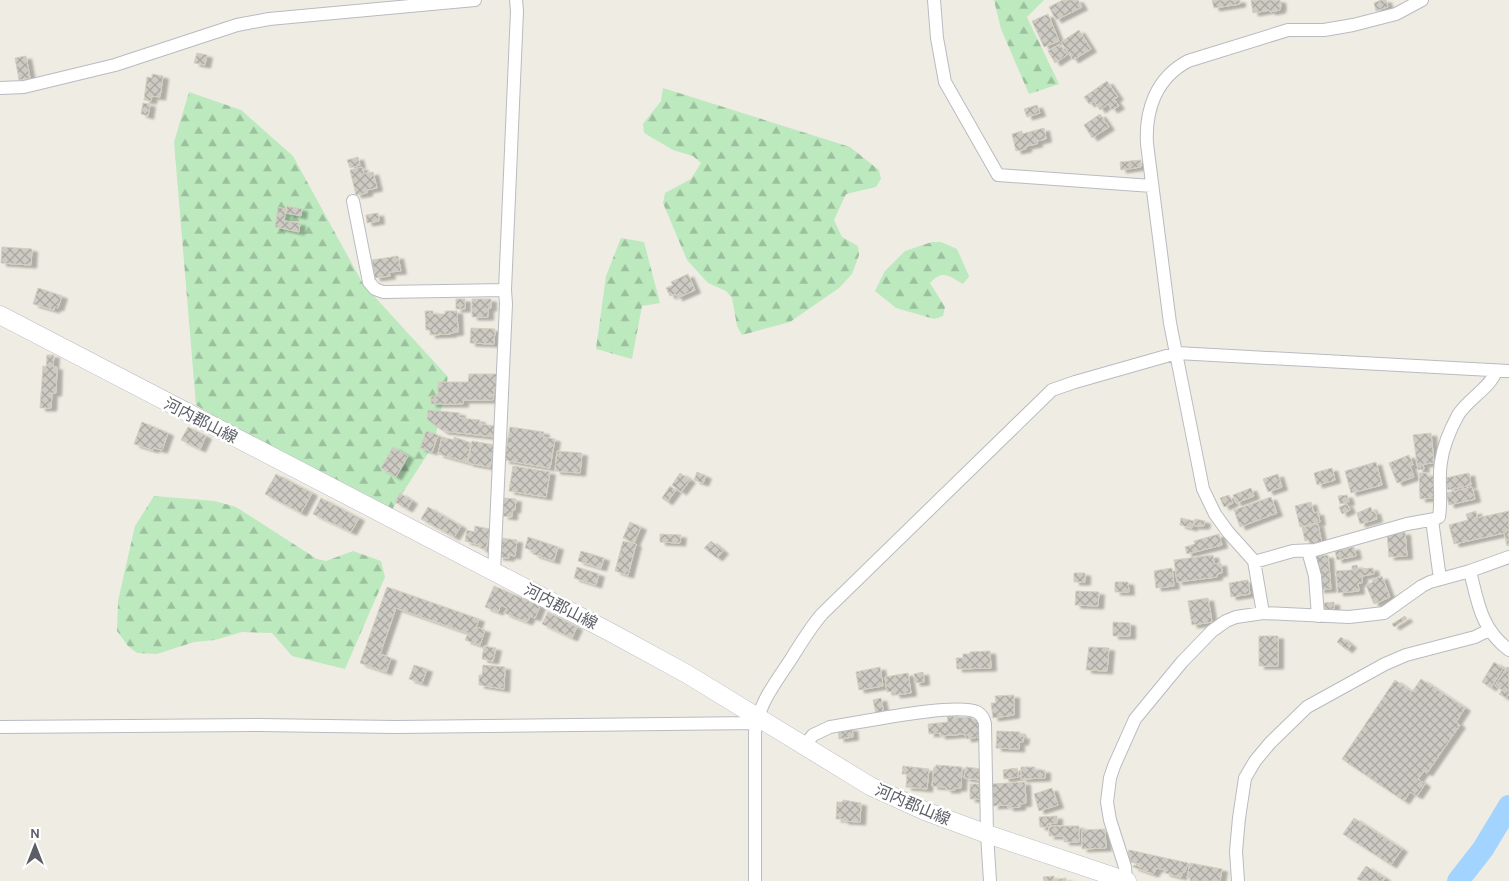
<svg xmlns="http://www.w3.org/2000/svg" width="1509" height="881" viewBox="0 0 1509 881" font-family="Karla,'Noto Sans JP',sans-serif">
  <style>
    .forest { fill: url(#forest-firs) }
    .lines { fill: none; stroke-linecap: round; stroke-linejoin: round }
    .river { stroke: #a3d3ff; stroke-width: 22 }
    .building { fill: url(#building-cross-hatch); stroke: #d5cfc0; filter: url(#shadow) }
    .street-casing { stroke: #b8bbc0; stroke-width: 14 }
    .secondary-casing { stroke: #b8bcc3; stroke-width: 19 }
    .street { stroke: #fff; stroke-width: 12 }
    .secondary { stroke: #fff; stroke-width: 18 }
    .labels { text-anchor: middle; stroke-width: 5; stroke-linejoin: round; paint-order: stroke }
    .street-label { font-size: 16px; fill: #5b5f65; stroke: #fff }
  </style>
  <defs>
    <pattern id="forest-firs" width="22" height="20" patternUnits="userSpaceOnUse" patternTransform="scale(1.25)"><rect width="22" height="20" fill="#bce9be"/><path d="M5 1l3.5 6h-7zM16 11l3.5 6h-7z" fill="#9cc09e"/></pattern>
    <pattern id="building-cross-hatch" width="8" height="8" patternUnits="userSpaceOnUse" patternTransform="scale(1.25)"><rect width="8" height="8" fill="#cccac2"/><path d="M0 0l8 8M0 8l8-8" fill="none" stroke="#a9a7a1"/></pattern>
    <filter id="shadow"><feDropShadow dx="5.5" dy="3" stdDeviation="1" flood-color="#0004"/></filter>
  </defs>
  <rect width="100%" height="100%" fill="#efede3"/>
  <path class="forest" d="M994,0H1044L1027,17L1059,84L1029,94L1001,29Z
    M663,88L850,147L879,170L881,179L876,187L846,194L834,220L842,237L858,246L859,255L852,274L839,288L790,322L742,335L737,326L732,298L726,291L708,283L687,260L663,203L665,193L691,179L701,163L693,156L673,150L644,133L643,124L661,101Z
    M189,92L241,110L293,156L363,284L448,377L434,444L386,519L196,405L174,142Z
    M621,238L644,242L660,303L642,306L632,359L596,349L606,276Z
    M932,242H941L957,249L969,276L963,284C949,276 943,269 930,283L945,307L943,316L934,319L896,308L875,291L885,271L905,251Z
    M154,496L215,501L236,507L317,559L326,561L353,551L381,561L385,577L345,669L292,656L272,633L242,632L215,640L194,642L157,654L137,653L128,646L117,631L118,601L135,526Z"/>
  <g class="lines">
    <path class="river" d="M1458,881L1483,849L1509,806"/>
  </g>
  <path class="building" d="M1063,0H1078L1082,7L1056,20L1049,7Z
    M1212,0H1240V4L1214,8Z
    M1251,0H1280L1281,7L1280,8V10L1270,12V10L1253,13Z
    M1381,0H1386L1388,7L1376,11L1374,3Z
    M1048,14L1059,41L1044,47L1032,21Z
    M1079,30L1091,49L1073,60L1061,42Z
    M1060,44L1067,55L1055,63L1048,51Z
    M197,53L207,55L205,65L194,63Z
    M26,56L30,78L19,80L15,58Z
    M152,74L163,76L160,97L152,96L151,101L144,100L147,77L152,78Z
    M1107,81L1118,97L1114,99L1119,106L1112,110L1108,104L1100,110L1094,101L1089,104L1084,97Z
    M143,103L150,104L148,116L141,114Z
    M1037,105L1040,113L1027,117L1024,109Z
    M1100,114L1109,127L1092,138L1084,125Z
    M1044,128L1046,139L1037,141V144L1026,146V149L1016,151L1012,134L1022,131V134Z
    M358,157L360,165L350,168L347,160Z
    M1141,160V167L1121,170L1120,162Z
    M362,167L364,174L373,172L377,188L367,190V193L356,195L350,170Z
    M287,206L302,209L301,216L286,213Z
    M278,207L286,209L284,221L300,223L299,232L275,227Z
    M378,213L379,221L367,223L366,215Z
    M2,247L32,249L31,265L1,263Z
    M398,256L401,271L389,272L390,276L375,278L372,260Z
    M688,274L695,290L677,298L676,294L670,296L666,288L673,285L671,282Z
    M38,288L62,296L58,308L55,307L54,310L33,304Z
    M456,299H465V309H456Z
    M472,299H491V308H488V317H472Z
    M425,311H433V314H445V311H457L458,332L451,333V334L430,335V330H426Z
    M471,328L495,329L494,344L470,343Z
    M47,355H54L53,367H57L56,393H52L51,408H40L43,366L46,367Z
    M469,374H497L496,394H493V400H463V404H431V396H438V382H468Z
    M428,410L460,413L459,418L480,420L479,424L496,426L495,437L443,431L427,419Z
    M142,422L168,433L162,450L154,448L153,450L134,444Z
    M188,427L206,436L200,449L181,440Z
    M510,427L544,432L543,437L555,439L550,468L504,460Z
    M426,431L438,435L432,452L420,448Z
    M1431,433L1434,463L1423,464L1424,469L1418,470L1413,435Z
    M442,437L454,440V437L471,443L467,462L438,454Z
    M472,441L495,445L490,467L468,463Z
    M393,447L408,456L396,477L381,468Z
    M557,451L582,453L580,473L555,471Z
    M1409,455L1413,465L1410,466L1414,477L1397,483L1389,463Z
    M1376,462L1382,485L1351,493L1345,471Z
    M513,466L550,472L546,497L509,491Z
    M1332,468L1335,480L1317,485L1314,473Z
    M697,472L706,476L703,483L694,480Z
    M680,473L690,480L681,492L672,485Z
    M1419,473H1427V476H1434L1435,498L1420,499Z
    M1469,473L1471,485L1448,490L1445,478Z
    M276,474L312,493L301,513L265,494Z
    M1278,474L1282,487L1268,492L1263,479Z
    M670,486L676,490L667,502L662,498Z
    M1472,487L1475,499L1449,505L1446,493Z
    M1251,488L1254,496L1236,503L1233,495Z
    M400,493L412,501L407,509L395,502Z
    M1229,495L1233,503L1224,507L1220,498Z
    M1347,495L1349,502L1340,504L1338,496Z
    M1271,497L1277,513L1240,527L1234,510Z
    M321,498L359,518L351,532L313,514Z
    M504,498L516,499L515,510H512V517L503,516Z
    M1311,502L1314,513L1318,512L1320,522L1300,527L1295,506Z
    M1347,504L1350,510L1342,514L1339,507Z
    M428,507L461,526L454,537L421,519Z
    M1371,507L1372,512L1375,511L1377,519L1360,524L1357,513Z
    M1476,511L1477,518L1509,511V545L1507,546L1504,533L1454,544L1449,525L1468,520L1466,514Z
    M1181,518L1194,521L1192,528L1180,525Z
    M1195,519L1205,521L1204,526H1194Z
    M630,522L641,527L634,543L623,538Z
    M1318,524L1322,544L1310,547L1309,540L1305,541L1302,527Z
    M475,526L490,529L486,550L480,548V545L465,541L467,530L474,532Z
    M1405,532L1407,556L1389,557L1387,534Z
    M660,534L681,535L680,543L660,542Z
    M1219,534L1222,545L1187,554L1185,547L1195,544L1194,541Z
    M528,537L558,547L554,561L533,554L534,551L525,548Z
    M500,538L517,540L515,556L509,555V558L498,557Z
    M623,541L636,544L628,575L615,571Z
    M711,541L723,551L717,558L704,548Z
    M1354,547L1356,556L1337,560L1335,551Z
    M581,551L604,558L601,568L578,561Z
    M1213,555L1214,564L1221,563L1222,573L1217,574V577L1177,582L1174,560Z
    M1328,555L1331,589L1319,590L1316,556Z
    M1357,565L1358,569L1373,568L1374,574L1362,576V583H1358L1359,591L1338,593L1336,571L1352,570V566Z
    M577,567L599,574L596,585L574,578Z
    M1172,568L1174,586L1156,588L1154,571Z
    M1074,573H1085V582H1074Z
    M1382,576L1390,597L1374,604L1366,585L1373,582L1372,580Z
    M1248,580L1250,594L1231,597L1229,583Z
    M1115,582H1128L1129,592H1115Z
    M494,586L540,606L535,618L530,616L527,622L504,613L507,608L501,605L498,612L485,607Z
    M387,587L479,619L476,627L485,630L480,645L465,640L468,633L396,608L380,654L391,658L386,672L360,663Z
    M1076,591L1099,592L1098,606L1075,605Z
    M1208,598L1212,622L1192,625L1188,601Z
    M1334,602V609L1325,610L1324,603Z
    M548,612L577,627L572,638L542,624Z
    M1405,616L1407,619L1394,627L1392,624Z
    M1113,622L1130,623V636H1113Z
    M1259,636H1278V666H1259Z
    M1341,637L1351,645L1347,650L1337,642Z
    M484,646L496,648L493,661L482,659Z
    M1089,647L1109,648L1107,671L1086,670Z
    M990,651L991,668L957,669L956,658H963V654H970V652Z
    M1494,662L1503,668L1491,688L1482,682Z
    M414,665L427,669L422,683L409,679Z
    M483,665L505,667L504,689L479,685V675H482Z
    M880,667L883,686L859,690L856,672Z
    M1507,667L1509,668V694L1506,698L1499,694L1502,690L1495,686Z
    M923,672L924,682L915,683L914,674Z
    M908,673L911,693L895,695L894,691L887,692L885,677Z
    M1421,679L1465,708L1456,722L1460,725L1427,773L1424,771L1418,779L1425,784L1417,796L1410,792L1404,801L1342,759L1395,680L1412,692Z
    M1014,695V715L993,718L991,703H996L995,696Z
    M881,698L884,713L876,714L873,700Z
    M947,714H953L954,718L972,717V720L978,719L979,737L966,739L965,734L940,736V733L929,734L928,724L948,722Z
    M852,728L853,737L839,739L838,730Z
    M997,731L1020,732V736H1024L1023,742H1019V749L996,748Z
    M936,765L962,767L961,788H955V790H946V787L932,786L934,767H936Z
    M903,766L929,769L927,789L906,787L907,774H902Z
    M966,767L982,769L980,780L964,778Z
    M1021,767H1035V770H1045V778L1021,779Z
    M1017,768L1019,777L1004,779L1003,770Z
    M1025,782L1026,803L1020,804V807L1008,808V805L993,806L992,784Z
    M970,784H981V799H970Z
    M1052,788L1058,805L1039,811L1034,794Z
    M843,800L861,803L860,822L843,821V819H836L837,802H843Z
    M1057,816V823L1047,824V827H1040L1039,817Z
    M1354,818L1402,849L1391,865L1343,834Z
    M1049,826H1079V842H1064V836H1049Z
    M1105,829L1106,848L1082,849V830Z
    M1129,850L1188,863L1185,872H1183L1181,877L1165,873V870L1157,868L1153,874L1133,867L1134,865L1142,867L1143,865L1131,862L1128,853Z
    M1190,863L1222,869L1220,881H1190V878H1187Z
    M1366,866L1385,878L1383,881H1361L1357,879Z
    M1054,876V880L1066,878V881H1044L1043,877Z"/>
  <g class="lines">
    <g class="street-casing">
      <path id="street" d="M934,0L937,38L945,82L998,175L1152,186
        M0,88L24,87L115,65L237,25L269,19L475,0
        M353,201L369,282L375,289L383,292L505,290
        M1432,520L1440,579
        M1308,551L1315,576L1318,616
        M1254,562L1293,551L1315,550L1407,524L1435,519L1439,517C1442,498 1438,480 1441,462C1443,447 1451,428 1458,415C1468,399 1491,387 1496,371
        M1470,571C1478,603 1481,629 1509,650
        M494,572L506,304L505,290L517,11L516,0
        M1263,613L1254,561L1228,532L1215,514L1203,489L1170,323L1147,144C1145,110 1156,78 1188,61L1288,30H1324L1353,25L1396,14L1422,0
        M0,727L259,725L396,727L756,723
        M804,746L813,735L830,727C858,723 955,702 977,712C982,715 984,718 985,724L987,834L990,881
        M755,881V732C758,704 776,682 791,659C801,643 810,628 822,614L1052,390L1075,382L1177,353L1509,371
        M1126,881L1125,867L1110,820L1107,802L1110,778L1114,766L1135,719L1182,662L1212,631L1226,621L1236,617L1263,613L1349,617L1384,613L1422,586L1430,582L1470,571L1509,557
        M1238,881L1236,851L1239,818L1245,778L1255,761L1270,743L1307,707L1385,664L1406,655L1475,637L1489,630"/>
    </g>
    <g class="secondary-casing">
      <path id="secondary" d="M0,315L610,632L687,674L870,786L925,811L987,834L1127,881"/>
    </g>
    <use href="#street" class="street"/>
    <use href="#secondary" class="secondary"/>
  </g>
  <g class="labels">
    <g class="street-label">
      <text transform="translate(201 420) rotate(27)" y="6">河内郡山線</text>
      <text transform="translate(561 606) rotate(27)" y="6">河内郡山線</text>
      <text transform="translate(913 804) rotate(23)" y="6">河内郡山線</text>
    </g>
  </g>
  <g transform="translate(35 846)" stroke="#ffffff" stroke-width="4" paint-order="stroke">
  <path d="M0-4L9 19L0 12L-9 19Z" fill="#5b5f65"/>
  <text y="-8" font-size="14" font-weight="bold" text-anchor="middle" fill="#5b5f65">N</text>
  </g>
</svg>
